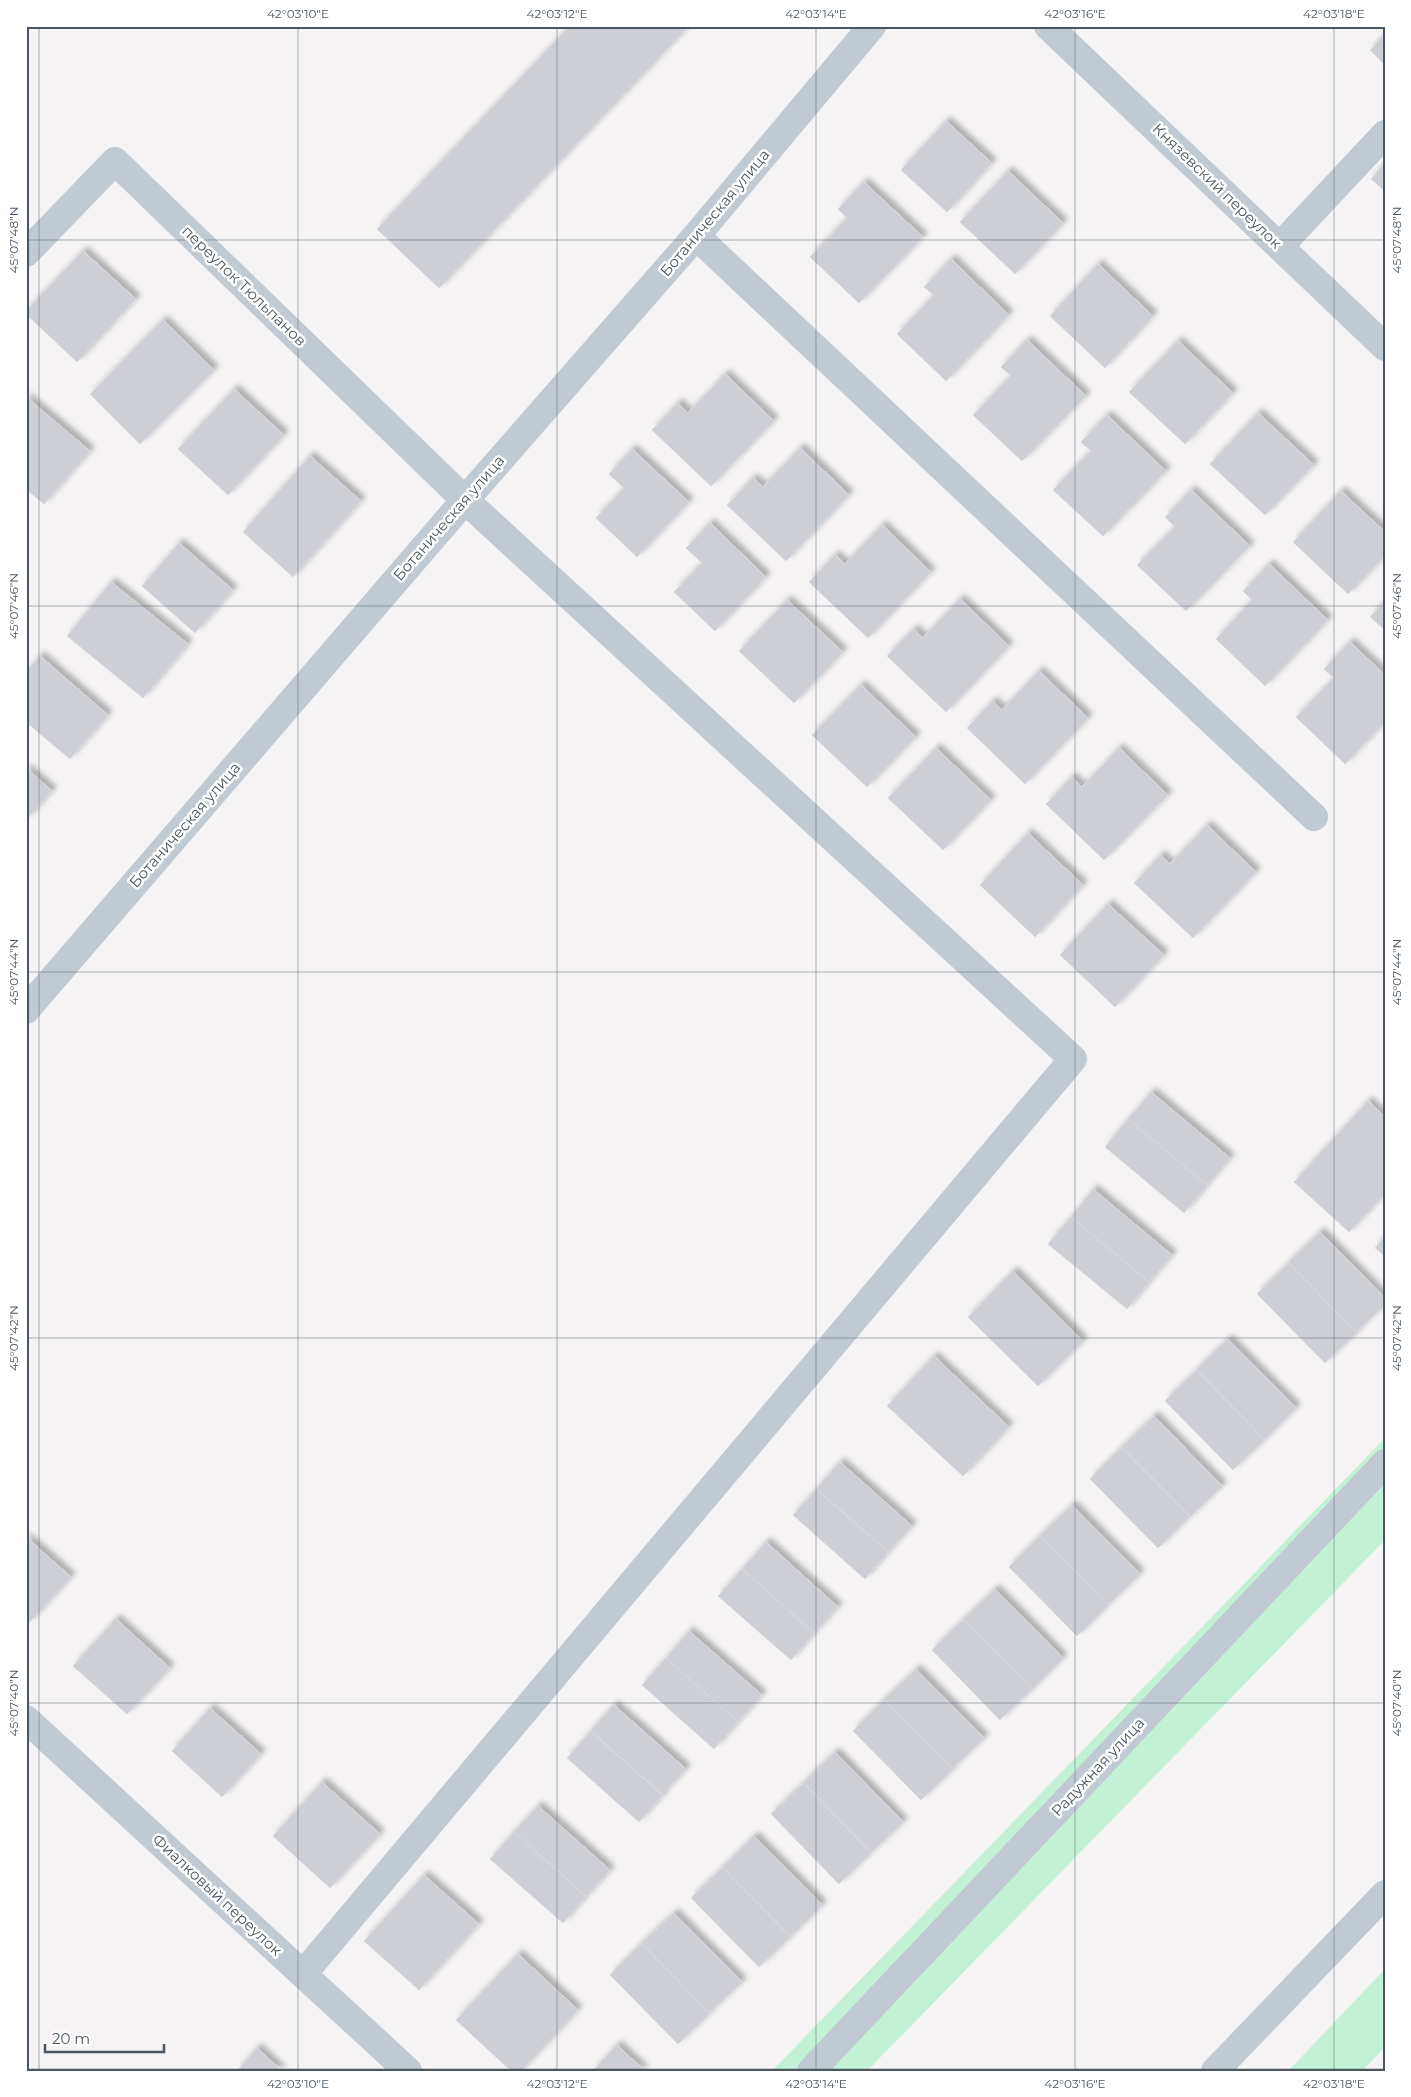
<svg xmlns="http://www.w3.org/2000/svg" width="1411" height="2097" viewBox="0 0 1411 2097" font-family="Montserrat,sans-serif">
  <style>
    .green { fill: #c3f1d5 }
    .building { fill: #cdcfd5; stroke: #d7d9de; filter: url(#shadow) }
    .lines { fill: none; stroke-linecap: round; stroke-linejoin: round }
    .minor { stroke: #c1cad2; stroke-width: 28 }
    .ticks { fill: none; stroke: #4a5661; stroke-width: 1; stroke-opacity: 0.45 }
    .labels { text-anchor: middle; stroke-width: 5; stroke-linejoin: round; paint-order: stroke }
    .street-label { font-size: 15px; fill: #4a5661; stroke: #fff }
    .neatline { fill: none; stroke: #4a5661; stroke-width: 2 }
    .ticks-label { font-size: 12px; text-anchor: middle; fill: #4a5661 }
  </style>
  <defs>
    <filter id="shadow"><feDropShadow dx="4.5" dy="-4.5" stdDeviation="2.5" flood-color="#0004"/></filter>
  </defs>
  <rect width="100%" height="100%" fill="#f5f3f3"/>
  <path class="green" d="M1385,1438V1540L867,2071H772Z
    M1385,1969V2047L1362,2071H1288Z"/>
  <path class="building" d="M570,26H689L439,288L377,229Z
    M1385,35V65L1370,50Z
    M946,121L992,163L947,212L901,170Z
    M1385,163V191L1371,179Z
    M1008,171L1063,223L1015,274L960,222Z
    M864,182L923,237L859,303L810,257L847,218L838,209Z
    M83,251L136,299L77,362L26,314V311Z
    M951,259L1009,315L946,381L897,334L934,295L924,287Z
    M1098,264L1153,316L1105,368L1050,316Z
    M163,320L214,370L140,444L90,394Z
    M1027,340L1086,396L1022,461L973,415L1011,376L1001,367Z
    M1178,341L1233,393L1185,444L1129,392Z
    M725,374L774,421L711,486L652,430L678,403L688,413Z
    M234,389L284,435L228,495L178,449Z
    M26,397L90,451L44,504L26,489Z
    M1258,413L1314,465L1265,515L1210,464Z
    M1107,415L1166,471L1103,536L1053,490L1091,451L1081,442Z
    M800,448L849,495L786,561L727,505L753,478L763,487Z
    M632,449L689,502L637,557L596,518L624,488L609,474Z
    M310,456L361,501L293,577L243,532Z
    M1191,490L1250,546L1186,611L1137,565L1175,527L1165,517Z
    M1341,491L1385,532V556L1348,594L1293,542Z
    M710,523L766,577L715,631L674,592L702,563L686,548Z
    M882,525L931,572L868,638L809,582L835,555L845,564Z
    M179,543L233,590L195,633L142,586Z
    M1269,564L1328,620L1265,686L1216,639L1252,600L1243,591Z
    M111,582L188,644L143,698L67,636Z
    M960,599L1009,646L946,712L887,656L914,629L923,638Z
    M787,600L843,652L794,703L739,651Z
    M1385,602V630L1370,617Z
    M1350,642L1385,675V722L1345,764L1296,717L1334,678L1324,669Z
    M40,656L108,715L70,759L26,722V672Z
    M1039,671L1088,718L1025,784L967,728L993,701L1002,710Z
    M861,685L916,737L867,787L812,735Z
    M936,748L991,800L943,850L888,798Z
    M1119,748L1168,795L1104,860L1046,804L1072,777L1082,787Z
    M26,768L52,791L26,820Z
    M1207,825L1256,872L1193,938L1134,883L1161,855L1170,864Z
    M1028,833L1083,885L1035,937L980,885Z
    M1108,904L1164,955L1115,1007L1060,955Z
    M1151,1092L1230,1158L1207,1185L1128,1119Z
    M1368,1101L1385,1117V1194L1349,1232L1294,1182Z
    M1128,1119L1207,1185L1184,1213L1105,1147Z
    M1093,1189L1172,1255L1149,1282L1071,1217Z
    M1071,1217L1149,1282L1127,1309L1048,1244Z
    M1320,1232L1385,1298V1305L1356,1332L1288,1263Z
    M1385,1236V1256L1375,1248Z
    M1289,1263L1357,1332L1325,1363L1257,1294Z
    M1013,1271L1083,1341L1038,1386L968,1317Z
    M1228,1339L1296,1408L1264,1440L1196,1370Z
    M934,1356L1009,1427L963,1476L887,1406Z
    M1197,1370L1265,1439L1233,1470L1165,1401Z
    M1154,1416L1222,1486L1190,1517L1121,1448Z
    M1122,1447L1190,1516L1158,1548L1090,1479Z
    M840,1462L912,1526L888,1552L816,1489Z
    M817,1489L888,1552L865,1579L793,1515Z
    M1072,1505L1140,1574L1108,1605L1040,1536Z
    M1040,1536L1108,1605L1077,1636L1009,1567Z
    M26,1537L71,1577L30,1622L26,1618Z
    M766,1542L838,1607L814,1633L742,1569Z
    M742,1569L814,1633L791,1660L718,1596Z
    M995,1589L1063,1658L1032,1689L963,1620Z
    M116,1619L170,1668L127,1714L73,1666Z
    M964,1619L1032,1689L1000,1720L932,1650Z
    M689,1631L762,1695L738,1722L666,1658Z
    M666,1658L738,1722L714,1749L642,1685Z
    M916,1669L984,1738L952,1769L884,1700Z
    M885,1699L953,1769L921,1800L853,1731Z
    M614,1705L686,1769L662,1795L590,1731Z
    M210,1708L261,1754L222,1797L172,1751Z
    M591,1731L663,1795L639,1822L567,1758Z
    M835,1752L903,1822L871,1853L803,1783Z
    M322,1782L380,1834L330,1888L273,1836Z
    M804,1783L872,1852L839,1884L771,1814Z
    M538,1806L610,1870L586,1897L514,1832Z
    M514,1832L586,1896L563,1923L490,1859Z
    M754,1836L822,1905L790,1937L722,1868Z
    M723,1867L791,1936L759,1967L691,1898Z
    M424,1875L479,1924L419,1990L364,1941Z
    M674,1913L742,1982L709,2013L641,1944Z
    M642,1943L710,2013L678,2044L610,1975Z
    M518,1954L578,2010L521,2071H511L456,2020Z
    M617,2045L645,2071H593Z
    M257,2048L282,2071H237Z"/>
  <g class="lines">
    <path class="minor" d="M1048,26L1385,347
      M696,236L1314,817
      M1280,246L1385,134
      M26,253L115,161L465,500L1073,1059L303,1974
      M26,1010L465,500L696,236L872,26
      M26,1719L408,2071
      M811,2071L1385,1463
      M1215,2071L1385,1894"/>
  </g>
  <path class="ticks" d="M39,26V2071M298,26V2071M557,26V2071M816,26V2071M1075,26V2071M1334,26V2071M26,240H1385M26,606H1385M26,972H1385M26,1338H1385M26,1703H1385M26,2069H1385"/>
  <g class="labels">
    <g class="street-label">
      <text transform="translate(1217 186) rotate(44)" y="5">Князевский переулок</text>
      <text transform="translate(715 213) rotate(-50)" y="5">Ботаническая улица</text>
      <text transform="translate(244 286) rotate(44)" y="5">переулок Тюльпанов</text>
      <text transform="translate(449 518) rotate(-49)" y="5">Ботаническая улица</text>
      <text transform="translate(185 825) rotate(-49)" y="5">Ботаническая улица</text>
      <text transform="translate(1098 1767) rotate(-47)" y="5">Радужная улица</text>
      <text transform="translate(217 1895) rotate(43)" y="5">Фиалковый переулок</text>
    </g>
  </g>
  <rect width="1411" height="2097" fill="none" stroke="#ffffff" stroke-width="55"/>
  <path d="M45 2044v8h119v-8" fill="none" stroke="#4a5661" stroke-width="2.5"/>
  <text x="52" y="2044" font-size="15" fill="#4a5661" stroke="#ffffff" stroke-width="4" paint-order="stroke">20 m</text>
  <rect x="28" y="28" width="1356" height="2042" class="neatline"/>
  <g class="ticks-label">
    <text x="298" y="18">42°03'10"E</text>
    <text x="557" y="18">42°03'12"E</text>
    <text x="816" y="18">42°03'14"E</text>
    <text x="1075" y="18">42°03'16"E</text>
    <text x="1334" y="18">42°03'18"E</text>
    <text transform="translate(14 240) rotate(-90)" y="4">45°07'48"N</text>
    <text transform="translate(1397 240) rotate(-90)" y="4">45°07'48"N</text>
    <text transform="translate(14 606) rotate(-90)" y="4">45°07'46"N</text>
    <text transform="translate(1397 606) rotate(-90)" y="4">45°07'46"N</text>
    <text transform="translate(14 972) rotate(-90)" y="4">45°07'44"N</text>
    <text transform="translate(1397 972) rotate(-90)" y="4">45°07'44"N</text>
    <text transform="translate(14 1338) rotate(-90)" y="4">45°07'42"N</text>
    <text transform="translate(1397 1338) rotate(-90)" y="4">45°07'42"N</text>
    <text transform="translate(14 1703) rotate(-90)" y="4">45°07'40"N</text>
    <text transform="translate(1397 1703) rotate(-90)" y="4">45°07'40"N</text>
    <text x="298" y="2088">42°03'10"E</text>
    <text x="557" y="2088">42°03'12"E</text>
    <text x="816" y="2088">42°03'14"E</text>
    <text x="1075" y="2088">42°03'16"E</text>
    <text x="1334" y="2088">42°03'18"E</text>
  </g>
</svg>
